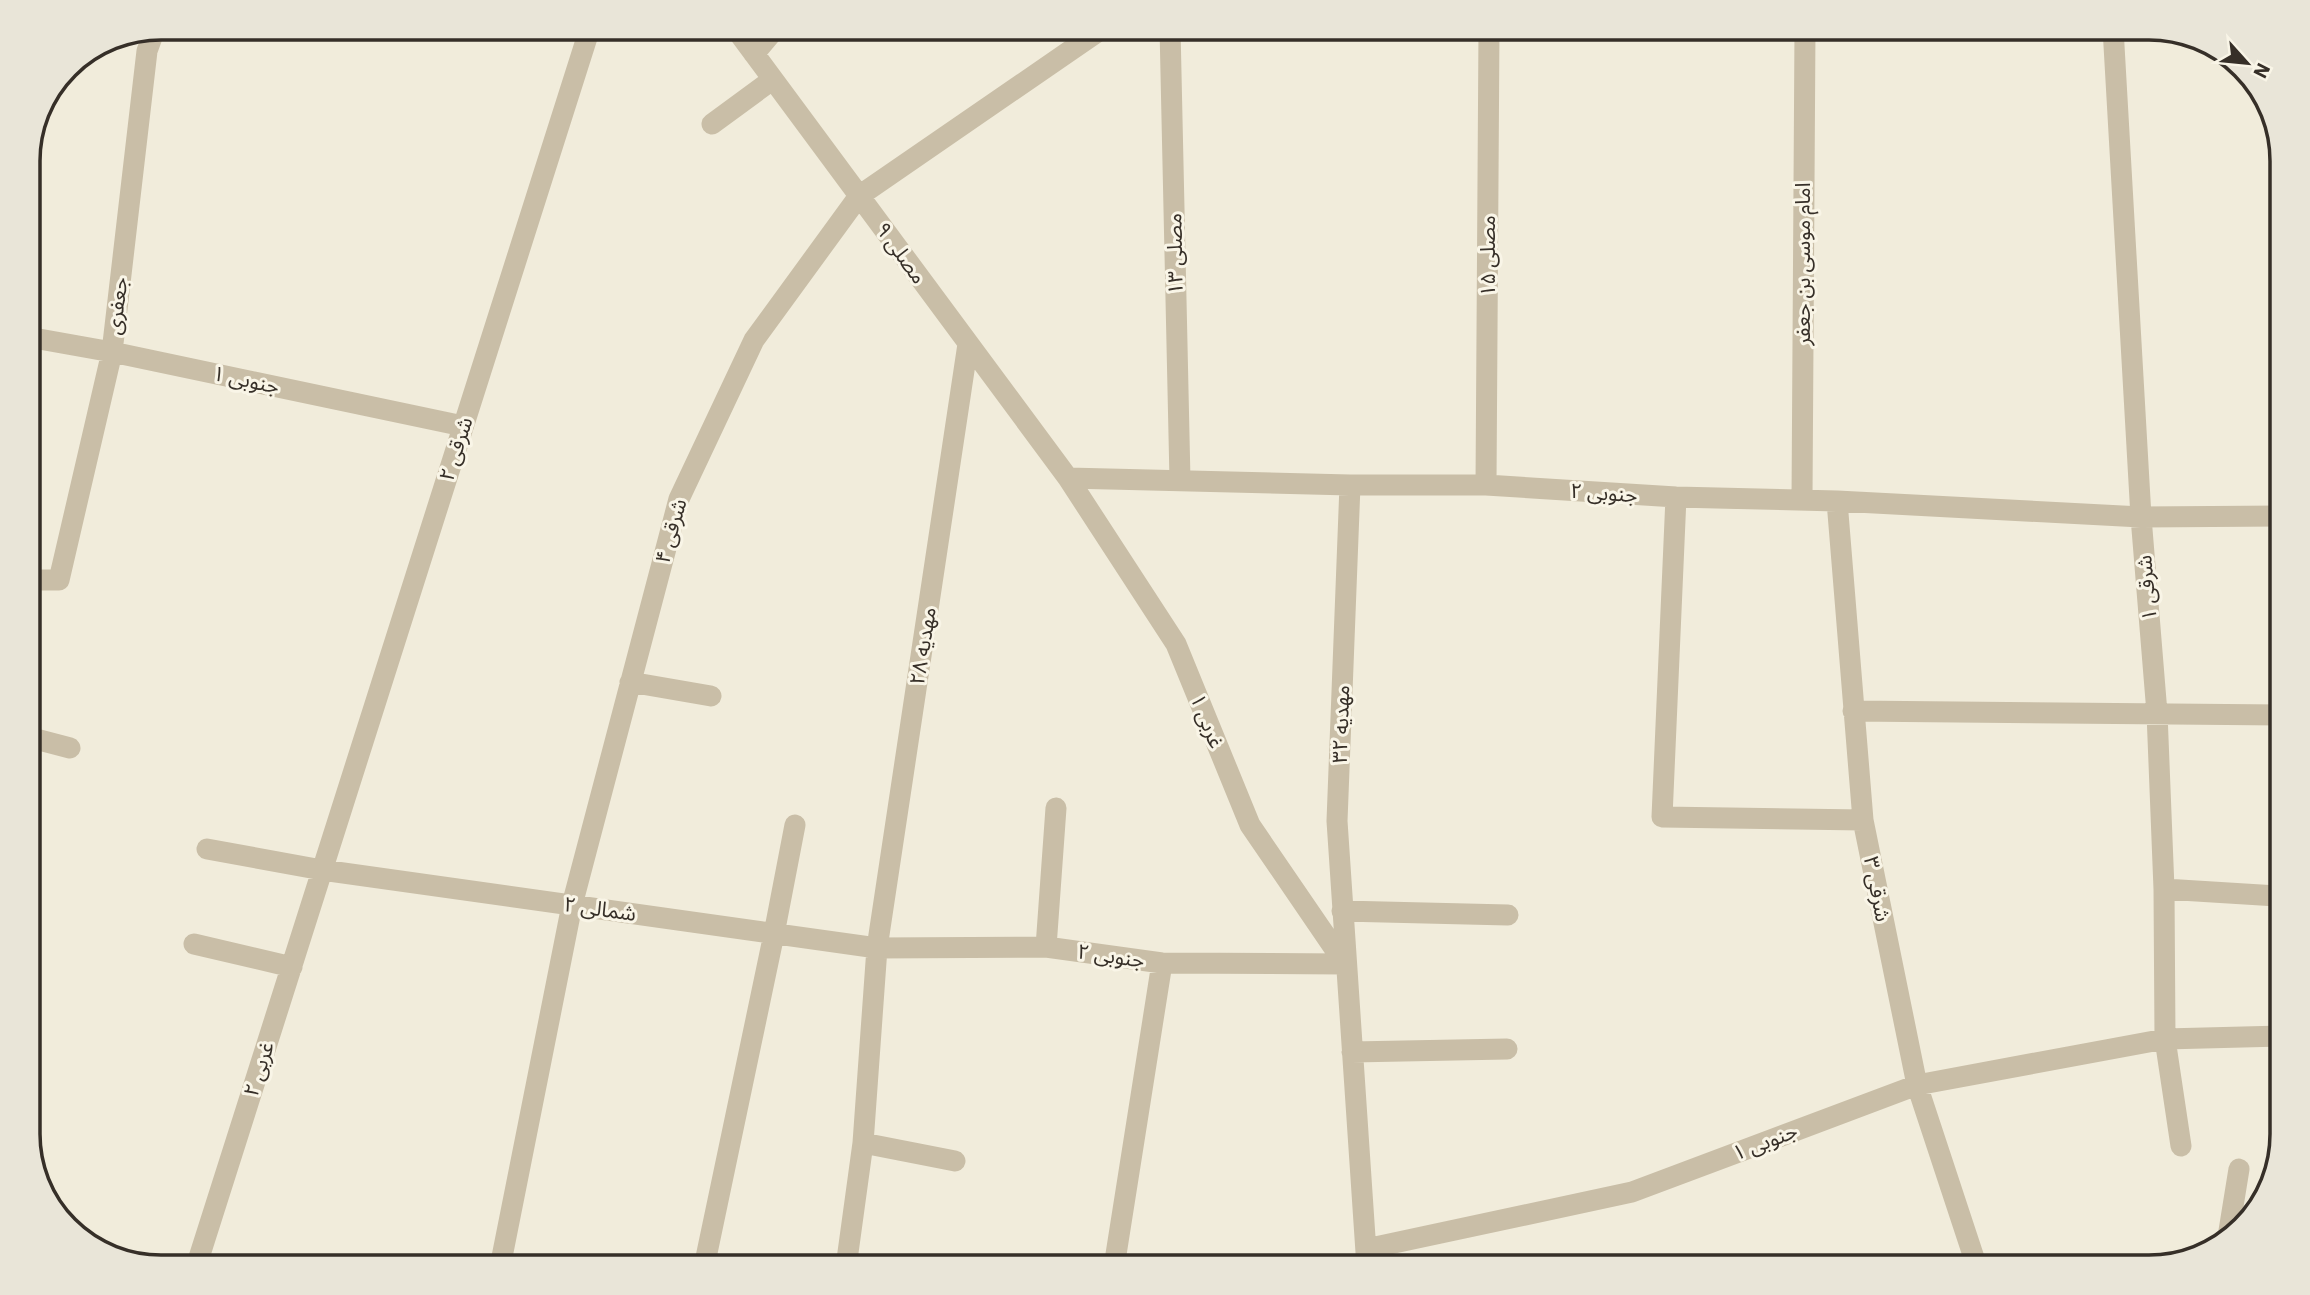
<svg xmlns="http://www.w3.org/2000/svg" width="2310" height="1295" viewBox="0 0 2310 1295" font-family="'IBM Plex Sans','Noto Sans Arabic',sans-serif">
  <style>
    .lines { fill: none; stroke-linecap: round; stroke-linejoin: round }
    .minor { stroke: #c9bea7; stroke-width: 21 }
    .labels { text-anchor: middle; stroke-width: 6; stroke-linejoin: round; paint-order: stroke }
    .street-label { font-size: 21px; fill: #362f28; stroke: #f9f5e7 }
    .rim { fill: none; stroke: #362f28; stroke-width: 3.5 }
  </style>
  <rect width="100%" height="100%" fill="#f1ecdb"/>
  <g class="lines">
    <path class="minor" d="M735,28L1068,478L1176,644L1250,825L1345,964
      M1170,28L1180,480
      M2113,28L2141,517L2157,713L2164,889L2165,1039L2181,1146
      M754,54L776,28
      M712,124L772,80
      M28,337L112,352L463,426
      M1068,478L1350,485H1486L1676,497L1837,501L2141,517L2282,516
      M1350,485L1337,821L1367,1267
      M1486,485L1489,28
      M1676,497L1662,817L1863,820
      M1802,500L1805,28
      M1837,501L1863,820L1917,1085L1977,1267
      M28,580H59L112,352L147,51L155,29
      M630,682L711,696
      M1853,711L2282,715
      M28,737L70,748
      M207,849L322,870L877,948L1046,947L1162,963L1345,964
      M2164,889L2277,896
      M1342,911L1508,915
      M194,944L292,967
      M1046,947L1056,808
      M1352,1052L1507,1049
      M863,1143L955,1161
      M2228,1237L2239,1169
      M1366,1249L1632,1192L1917,1085L2165,1039L2282,1036
      M196,1267L590,28
      M500,1267L572,905L679,499L754,340L859,196L1103,28
      M704,1267L774,934L795,825
      M846,1267L863,1143L877,948L968,344
      M1114,1267L1162,963"/>
  </g>
  <g class="labels">
    <g class="street-label">
      <text transform="translate(901 253) rotate(54)" y="7">مصلی ۹</text>
      <text transform="translate(1175 254) rotate(-91)" y="7">مصلی ۱۳</text>
      <text transform="translate(1488 256) rotate(-90)" y="7">مصلی ۱۵</text>
      <text transform="translate(1803 264) rotate(-90)" y="7">امام موسی بن جعفر</text>
      <text transform="translate(117 306) rotate(-83)" y="7">جعفری</text>
      <text transform="translate(246 380) rotate(12)" y="7">۱ جنوبی</text>
      <text transform="translate(456 449) rotate(-72)" y="7">۲ شرقی</text>
      <text transform="translate(1604 493) rotate(4)" y="7">جنوبی ۲</text>
      <text transform="translate(671 531) rotate(-74)" y="7">۴ شرقی</text>
      <text transform="translate(2147 588) rotate(-95)" y="7">شرقی ۱</text>
      <text transform="translate(923 646) rotate(-81)" y="7">مهدیه ۲۸</text>
      <text transform="translate(1207 721) rotate(68)" y="7">۱ غربی</text>
      <text transform="translate(1341 724) rotate(-88)" y="7">مهدیه ۳۲</text>
      <text transform="translate(1877 889) rotate(79)" y="7">شرقی ۳</text>
      <text transform="translate(600 909) rotate(8)" y="7">۲ شمالی</text>
      <text transform="translate(1111 956) rotate(8)" y="7">۲ جنوبی</text>
      <text transform="translate(259 1069) rotate(-72)" y="7">۲ غربی</text>
      <text transform="translate(1765 1142) rotate(-21)" y="7">جنوبی ۱</text>
    </g>
  </g>
  <path d="M0 0H2310V1295H0ZM161 40H2149A121 121 0 0 1 2270 161V1134A121 121 0 0 1 2149 1255H161A121 121 0 0 1 40 1134V161A121 121 0 0 1 161 40Z" fill="#e9e5d8" fill-rule="evenodd"/>
  <path class="rim" d="M161 40H2149A121 121 0 0 1 2270 161V1134A121 121 0 0 1 2149 1255H161A121 121 0 0 1 40 1134V161A121 121 0 0 1 161 40Z"/>
  <g transform="translate(2247 63) rotate(117)" stroke="#f9f5e7" stroke-width="5" paint-order="stroke">
  <path d="M0-5L12 26L0 18L-12 26Z" fill="#362f28"/>
  <text y="-10" font-size="19" font-weight="bold" text-anchor="middle" fill="#362f28">N</text>
  </g>
</svg>
